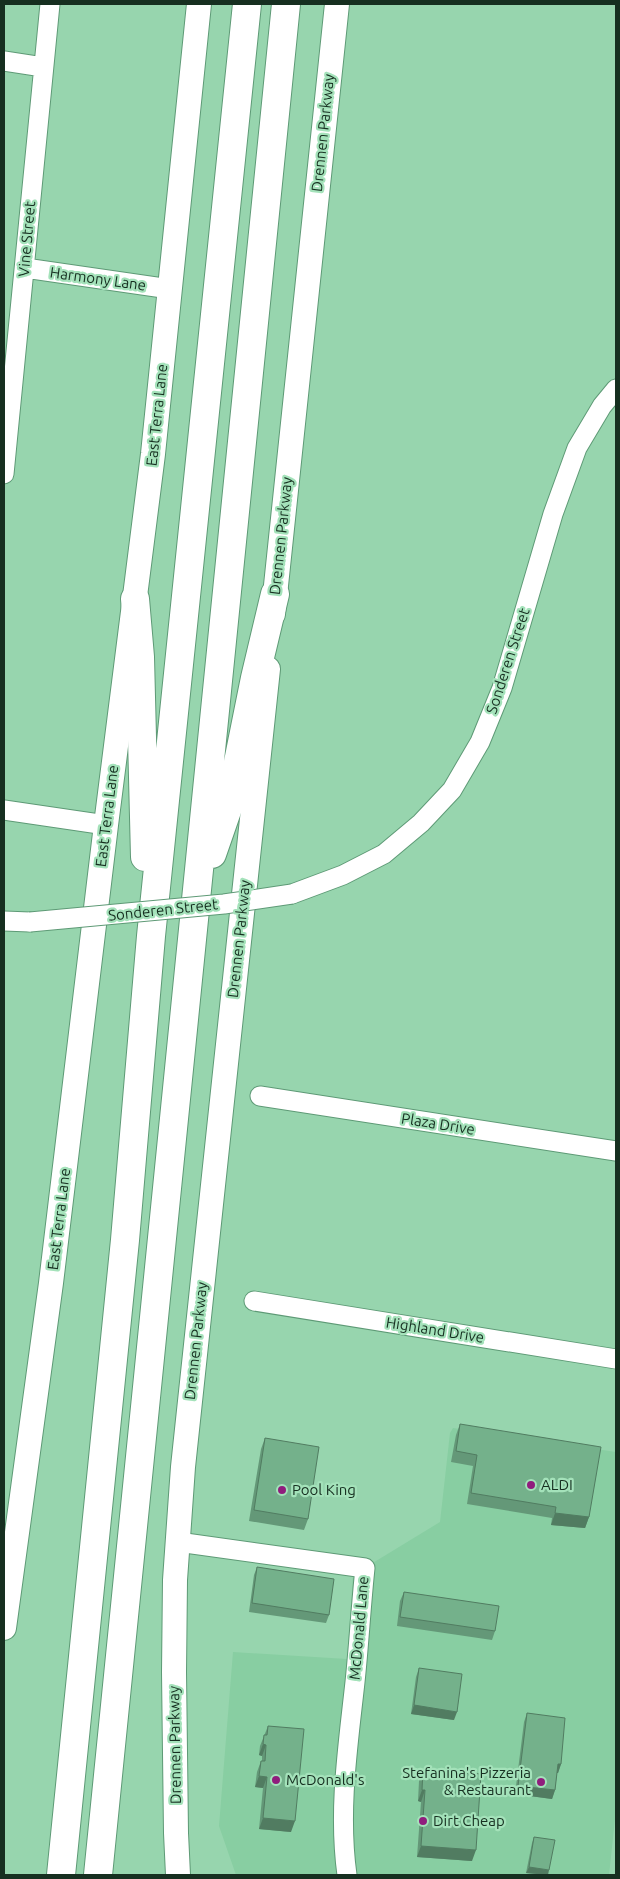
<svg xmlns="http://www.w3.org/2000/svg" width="620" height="1879" viewBox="0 0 620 1879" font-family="Ubuntu,sans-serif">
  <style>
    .built { fill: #88cea2 }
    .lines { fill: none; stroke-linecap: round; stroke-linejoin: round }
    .minor-casing { stroke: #5e9a76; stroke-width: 21 }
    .major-casing { stroke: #5e9a76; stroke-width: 26 }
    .highway-casing { stroke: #5e9a76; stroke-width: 30 }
    .minor { stroke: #fff; stroke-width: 19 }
    .major { stroke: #fff; stroke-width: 24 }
    .highway { stroke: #fff; stroke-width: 28 }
    .minor-bridge-casing { stroke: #5e9a76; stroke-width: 21; stroke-linecap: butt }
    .minor-bridge { stroke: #fff; stroke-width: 19 }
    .wall { fill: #649878 }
    .shaded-wall { fill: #517c61 }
    .building { fill: #74b18b; stroke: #517c61 }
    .poi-dot { fill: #901d7d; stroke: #a4e2ba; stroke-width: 2 }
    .labels { text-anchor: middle; stroke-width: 4.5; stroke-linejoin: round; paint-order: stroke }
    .street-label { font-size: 15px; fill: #162f20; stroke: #a4e2ba }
    .poi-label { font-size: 15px; fill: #162f20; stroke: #a4e2ba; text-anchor: start }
  </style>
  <rect width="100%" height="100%" fill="#97d5ae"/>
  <path class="built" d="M453,1428L616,1452V1810L609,1875H236L219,1826L233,1652L347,1659L353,1575L440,1522L450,1433Z"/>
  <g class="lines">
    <g class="minor-casing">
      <path id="minor" d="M4,61L43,67
        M25,268L170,289
        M4,474L50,4
        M4,810L106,825
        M292,894L343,875L384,854L421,823L452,790L480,742L502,688L553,514L577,448L602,406L616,389
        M4,921L30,922
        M260,1096L616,1151
        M254,1301L616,1359
        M178,1542L365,1568C361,1606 359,1644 355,1682C348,1746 338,1811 347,1875"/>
    </g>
    <g class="major-casing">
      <path id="major" d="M273,614L337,4
        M4,1628L51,1283L106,825L153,454L199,4
        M178,1875L176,1833L174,1672L175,1580L183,1467L268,669"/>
    </g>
    <g class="highway-casing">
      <path id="highway" d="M135,599L140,657L145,857
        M212,854L230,802L255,678L275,594
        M61,1875L125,1240L151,936L247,4
        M98,1875L286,4"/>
    </g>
    <use href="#minor" class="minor"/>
    <use href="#major" class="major"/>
    <use href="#highway" class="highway"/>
    <g class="minor-bridge-casing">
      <path id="minor-bridge" d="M30,922L224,904L292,894"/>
    </g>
    <use href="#minor-bridge" class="minor-bridge"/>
  </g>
  <path class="wall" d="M460,1424L589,1517L585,1528L551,1525L552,1518L467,1504L473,1466L451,1462L456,1435Z
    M265,1438L308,1519L304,1530L249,1521L261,1449Z
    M257,1567L329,1615L326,1623L249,1612L254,1575Z
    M404,1592L495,1631L492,1640L397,1626L400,1601Z
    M419,1668L454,1720L411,1714L416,1677Z
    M527,1713L561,1764L558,1773H557L555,1790L552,1799L515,1794L524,1722Z
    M268,1726L291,1832L259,1829L263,1788L255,1787L257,1772L261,1761H262V1756L259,1755L260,1746Z
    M423,1770L472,1861L417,1857L421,1802L418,1801L419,1781Z
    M534,1837L548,1875L526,1873L532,1843Z"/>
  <path class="shaded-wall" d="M555,1513L589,1517L585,1528L551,1525Z
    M414,1705L457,1712L454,1720L411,1714Z
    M263,1744L266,1745L262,1756L259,1755Z
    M558,1764H561L558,1773H555Z
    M259,1776L267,1777L263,1788L255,1787Z
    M518,1786L555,1790L552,1799L515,1794Z
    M422,1790H425L421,1802L418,1801Z
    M263,1818L295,1821L291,1832L259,1829Z
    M421,1846L476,1850L472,1861L417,1857Z
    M529,1867L549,1870L548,1875L526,1873Z"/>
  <path class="building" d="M460,1424L601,1447L589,1517L555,1513L556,1507L471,1493L477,1455L456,1451Z
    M265,1438L319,1447L308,1519L254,1510Z
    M257,1567L334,1579L329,1615L252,1603Z
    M404,1592L499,1606L495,1631L400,1617Z
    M419,1668L462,1674L457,1712L414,1705Z
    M527,1713L565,1718L561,1764H558L555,1790L518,1786Z
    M268,1726L304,1729L295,1821L263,1818L267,1777L259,1776L261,1761H265L266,1745L263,1744L264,1735H267Z
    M423,1770L481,1774L476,1850L421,1846L425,1790H422Z
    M534,1837L555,1840L549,1870L529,1867Z"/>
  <g class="poi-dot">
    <circle cx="531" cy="1485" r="5"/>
    <circle cx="282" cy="1490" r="5"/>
    <circle cx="276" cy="1780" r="5"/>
    <circle cx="541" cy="1782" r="5"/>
    <circle cx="423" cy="1821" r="5"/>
  </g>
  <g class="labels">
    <g class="street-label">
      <text transform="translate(323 133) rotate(-84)" y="5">Drennen Parkway</text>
      <text transform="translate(27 239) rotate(-85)" y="5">Vine Street</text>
      <text transform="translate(98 279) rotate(8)" y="5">Harmony Lane</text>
      <text transform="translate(157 415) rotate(-84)" y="5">East Terra Lane</text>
      <text transform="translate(281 536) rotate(-84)" y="5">Drennen Parkway</text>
      <text transform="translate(508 661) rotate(-72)" y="5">Sonderen Street</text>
      <text transform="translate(107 816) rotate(-83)" y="5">East Terra Lane</text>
      <text transform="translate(163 910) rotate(-6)" y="5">Sonderen Street</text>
      <text transform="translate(239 939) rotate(-84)" y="5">Drennen Parkway</text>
      <text transform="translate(438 1124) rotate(9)" y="5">Plaza Drive</text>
      <text transform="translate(59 1219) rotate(-83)" y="5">East Terra Lane</text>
      <text transform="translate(435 1330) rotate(9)" y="5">Highland Drive</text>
      <text transform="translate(196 1341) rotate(-84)" y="5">Drennen Parkway</text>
      <text transform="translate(359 1628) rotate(-85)" y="5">McDonald Lane</text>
      <text transform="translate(175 1745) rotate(-91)" y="5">Drennen Parkway</text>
    </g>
    <g class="poi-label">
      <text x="541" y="1490">ALDI</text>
      <text x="292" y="1495">Pool King</text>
      <text x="531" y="1778" text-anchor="end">Stefanina's Pizzeria<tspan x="531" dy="17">&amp; Restaurant</tspan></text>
      <text x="286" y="1785">McDonald's</text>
      <text x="433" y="1826">Dirt Cheap</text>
    </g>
  </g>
  <rect width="620" height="1879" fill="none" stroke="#162f20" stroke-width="10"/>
</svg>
